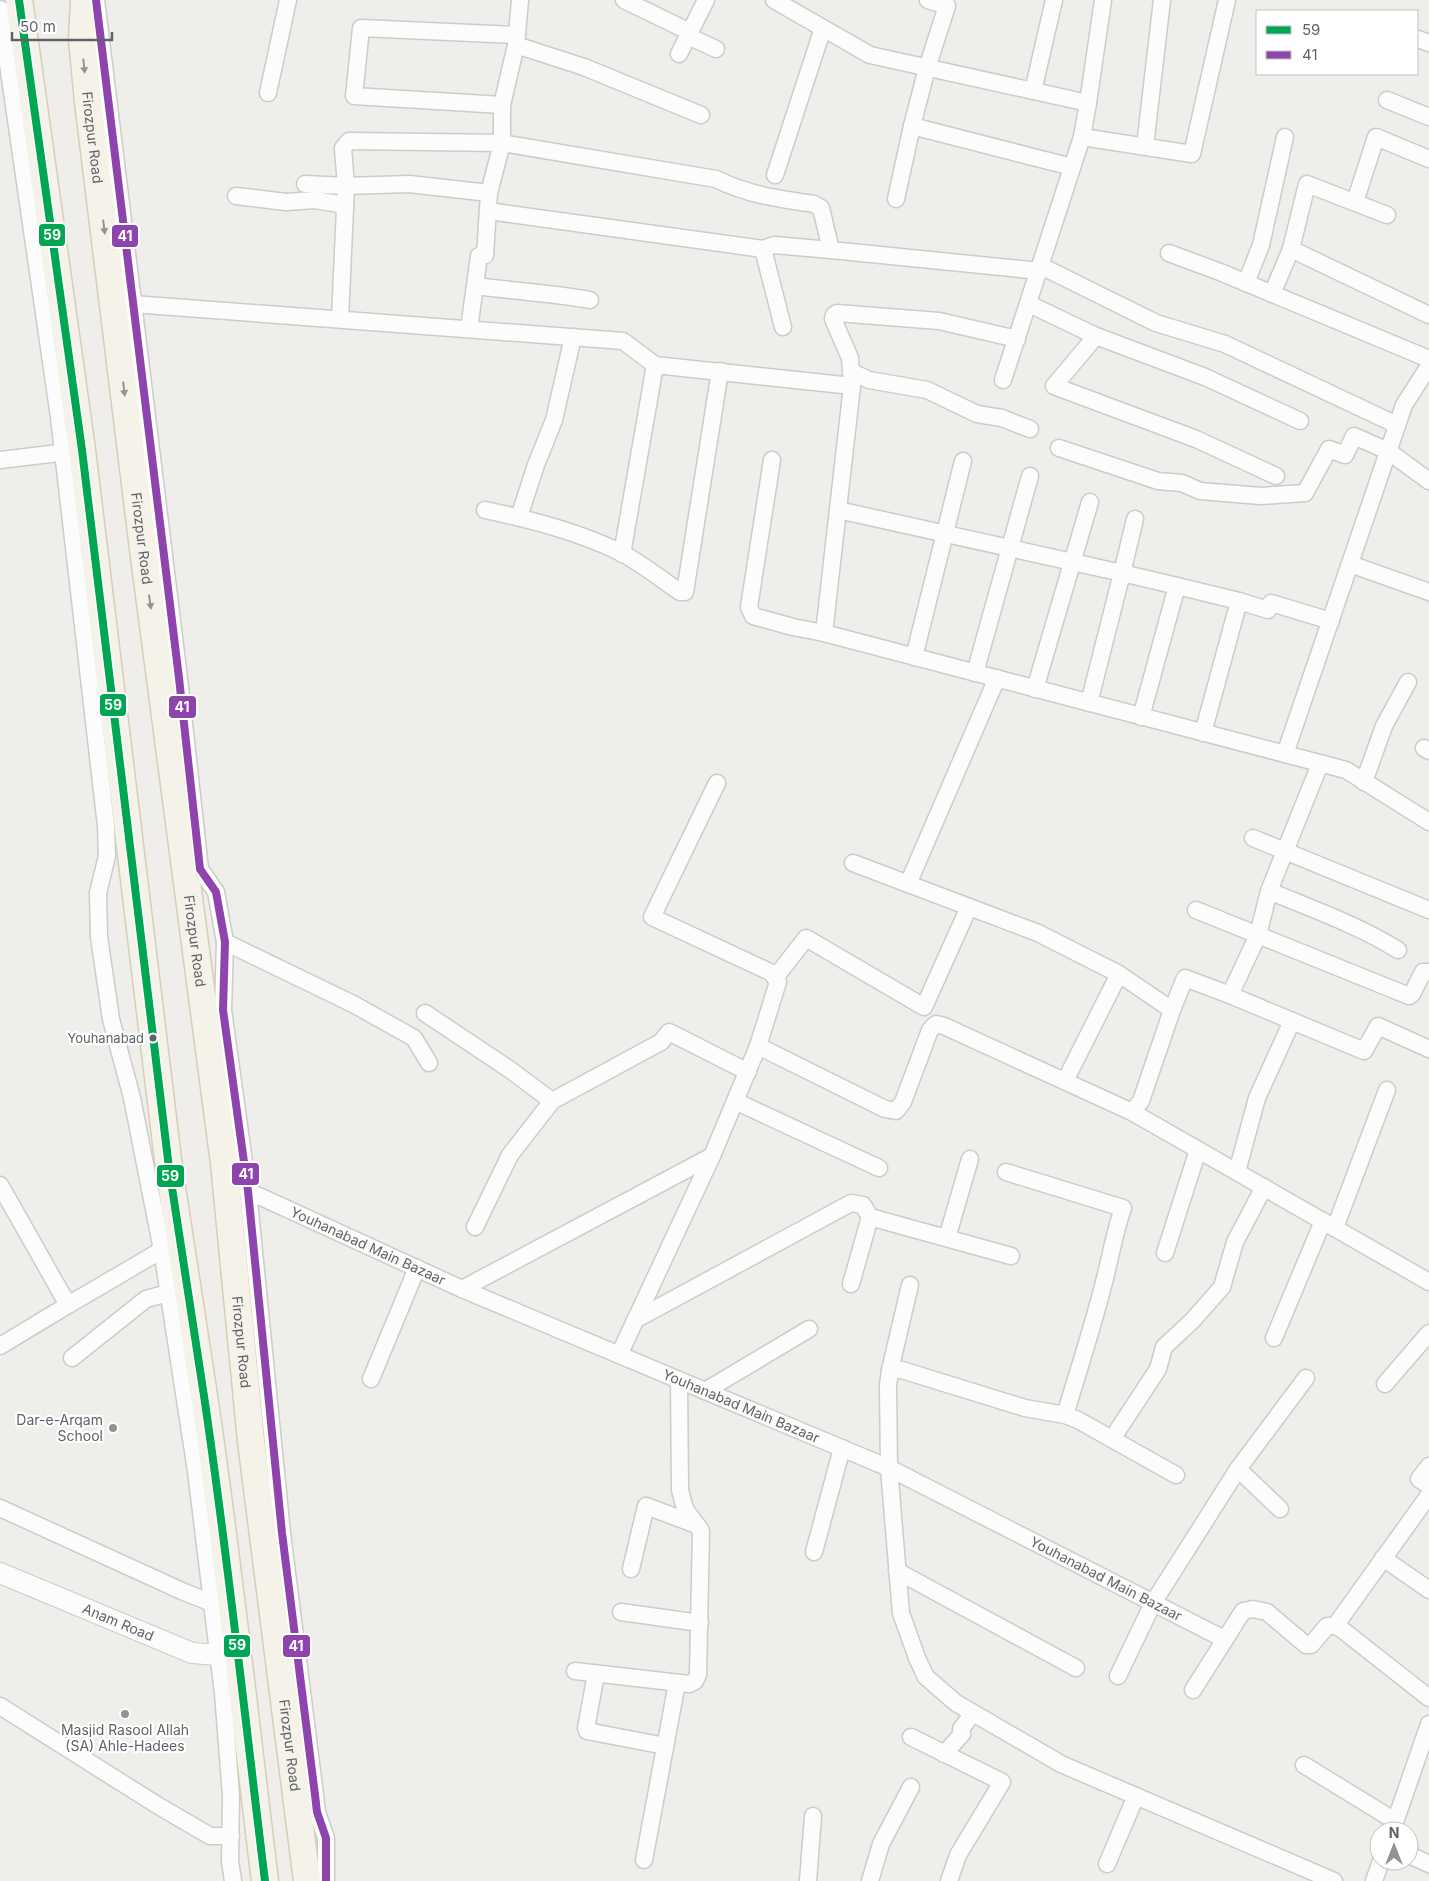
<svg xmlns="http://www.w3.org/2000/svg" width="1429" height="1881" viewBox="0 0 1429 1881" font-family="Inter,sans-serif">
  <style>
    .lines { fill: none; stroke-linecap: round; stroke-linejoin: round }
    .minor-casing { stroke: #cbcccc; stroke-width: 19 }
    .tertiary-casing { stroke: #cbcccc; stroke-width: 22 }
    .primary-casing { stroke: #d7ceb8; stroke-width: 29 }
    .minor { stroke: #fdfcfc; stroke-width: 16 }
    .tertiary { stroke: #fdfcfc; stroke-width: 20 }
    .primary { stroke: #f4f2e9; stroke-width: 26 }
    .bus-1-casing { stroke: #fff; stroke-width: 11 }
    .bus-2-casing { stroke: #fff; stroke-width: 11 }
    .bus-1 { stroke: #00a651; stroke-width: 8 }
    .bus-2 { stroke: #8e44ad; stroke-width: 8 }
    .oneway { fill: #939595 }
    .bus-dot { fill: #5f6368; stroke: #fff; stroke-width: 2 }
    .poi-dot { fill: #919496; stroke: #fff; stroke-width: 2 }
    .labels { text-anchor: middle; stroke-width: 4.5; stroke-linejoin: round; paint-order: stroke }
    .bus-label { font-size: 13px; fill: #5f6368; stroke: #fff; text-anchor: end }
    .street-label { font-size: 14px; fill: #5f6368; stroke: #fff }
    .poi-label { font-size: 14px; fill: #5f6368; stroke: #fff; text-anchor: end }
    .line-badge { stroke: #fff; stroke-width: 2 }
    .badge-label { font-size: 14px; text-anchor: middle; font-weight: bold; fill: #fff }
  </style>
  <rect width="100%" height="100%" fill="#efeeea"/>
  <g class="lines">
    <g class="minor-casing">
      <g id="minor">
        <path d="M96,0L179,678L200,869L216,892L225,942L223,1010L248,1191L282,1533L315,1795L317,1812L326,1838V1881"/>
        <path d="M624,0L690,32"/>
        <path d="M774,0L870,55L1088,103L1082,137L1192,154L1227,0"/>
        <path d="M928,0L947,6L927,68L912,126L1072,167"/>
        <path d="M0,9L59,417L106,826L107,856L98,893L99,937L111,1019L132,1098L162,1250L196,1471L223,1693L231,1796L230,1861L233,1881"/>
        <path d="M688,36L716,49"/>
        <path d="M1418,39L1429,43"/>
        <path d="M516,45L584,67L701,115"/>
        <path d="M679,54L706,0"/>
        <path d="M1033,91L1054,0"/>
        <path d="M268,93L288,0"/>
        <path d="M1387,100L1429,117"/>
        <path d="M1088,103L1103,0"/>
        <path d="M502,105L354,96L361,28L517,35"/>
        <path d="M1145,146L1162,0"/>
        <path d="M775,175L823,28"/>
        <path d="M305,184L346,186L409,184L489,193"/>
        <path d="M236,196L286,202L315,200L345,205"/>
        <path d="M896,199L912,126"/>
        <path d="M1355,202L1376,137L1429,159"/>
        <path d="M488,211L763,249L783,327"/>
        <path d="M763,249L774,245L831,250L1040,271"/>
        <path d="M1291,249L1307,184L1387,215"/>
        <path d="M1169,253L1220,272L1429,359"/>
        <path d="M1041,266L1156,323L1225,344L1397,425"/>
        <path d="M1246,283L1261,245L1285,137"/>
        <path d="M475,286C514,291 552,293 590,300"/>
        <path d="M1272,294L1291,249L1429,315"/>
        <path d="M133,304L623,341L655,365L852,386"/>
        <path d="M1029,304L1096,336L1205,377L1300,421"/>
        <path d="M340,319L346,186L343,148L349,141L502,143L716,179C748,195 780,199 814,204L821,208L831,250"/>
        <path d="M469,329L479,256L485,255L489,193L502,143V105L516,45L520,0"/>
        <path d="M1096,336L1054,386L1196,439L1276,476"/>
        <path d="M1017,339L939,321L837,313L834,315L833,319L850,358L852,386L824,633L1346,770L1429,822"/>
        <path d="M852,372L869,380L927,390L977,414L1002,418L1030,429"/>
        <path d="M1003,380L1082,137"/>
        <path d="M1059,448L1158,481L1182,483L1200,491L1261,496L1305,493L1329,449L1345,455L1354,436L1388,451L1429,481"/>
        <path d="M0,460L75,451"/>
        <path d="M772,460L749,607L753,616L793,627L824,633"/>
        <path d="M485,510C532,520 579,532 622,553C642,564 661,579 680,592H685L720,371"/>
        <path d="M838,510L1122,573L1135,519"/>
        <path d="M519,517L536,465L554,420L573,337"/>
        <path d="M622,554L655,365"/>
        <path d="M1350,564L1429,592"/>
        <path d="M914,657L963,461"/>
        <path d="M975,673L1030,476"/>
        <path d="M1035,689L1090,502"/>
        <path d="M1089,703L1122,573L1177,586"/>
        <path d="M1141,717L1177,586L1239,601"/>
        <path d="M1203,733L1239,601L1268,610L1271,603L1331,621"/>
        <path d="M1424,748L1429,751"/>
        <path d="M1285,754L1404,405L1429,366"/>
        <path d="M1364,782L1384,726L1408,682"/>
        <path d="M1253,838L1429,910"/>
        <path d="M853,863L1038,933L1119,974L1172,1010L1185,978L1230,995L1364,1051L1378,1026L1429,1049"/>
        <path d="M908,884L997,678"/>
        <path d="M1269,891L1320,764"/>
        <path d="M1196,910L1409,996L1412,994L1423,972H1429"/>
        <path d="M225,942L353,1004L414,1038L429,1063"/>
        <path d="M775,978L806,938L924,1007L969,907"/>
        <path d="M1230,995L1258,935L1269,891C1312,909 1358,925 1398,950"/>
        <path d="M425,1013L509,1069L552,1101"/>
        <path d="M758,1046L885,1109L896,1111L903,1102L930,1030L936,1024L944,1026L1132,1112L1429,1282"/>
        <path d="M1065,1081L1119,974"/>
        <path d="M735,1101L879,1168"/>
        <path d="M1132,1112L1141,1101L1172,1010"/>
        <path d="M1006,1172L1123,1208C1114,1234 1110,1260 1103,1286C1092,1329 1078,1372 1065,1415"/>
        <path d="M1237,1172L1257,1098L1292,1021"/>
        <path d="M0,1185L68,1305L162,1250"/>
        <path id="s1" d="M248,1191L462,1289L889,1468L1224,1639"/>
        <path d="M475,1227L510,1155L552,1101L661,1042L669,1032L748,1072"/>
        <path d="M1335,1228L1387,1090"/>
        <path d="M947,1238L970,1159"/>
        <path d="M1165,1253L1198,1150"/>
        <path d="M851,1284L870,1217"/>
        <path d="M462,1289L712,1156"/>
        <path d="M635,1320L851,1203L863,1205L870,1217L1011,1256"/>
        <path d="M1274,1338L1323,1221"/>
        <path d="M0,1346L68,1305"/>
        <path d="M619,1355L712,1156L758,1046L778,982L772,973L652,917L717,783"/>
        <path d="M72,1358L146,1299L168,1293"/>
        <path d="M890,1370L910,1285"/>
        <path d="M371,1379L417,1268"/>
        <path d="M1385,1384L1429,1333"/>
        <path d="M705,1391L809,1329"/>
        <path d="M1112,1439L1158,1369L1164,1347L1192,1321L1222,1287L1235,1242L1264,1187"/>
        <path d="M1429,1466L1419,1479L1429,1486"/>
        <path d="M1238,1469L1306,1378"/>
        <path d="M1176,1475L1078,1420L1065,1415L1025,1408L902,1370H890L888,1385L889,1468L901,1613L917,1658L926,1677L956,1703L1061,1764L1334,1881"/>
        <path d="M0,1508L184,1592L212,1603"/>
        <path d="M814,1552L842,1448"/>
        <path d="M1383,1558L1429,1590"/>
        <path d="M631,1569L646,1506L697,1525"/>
        <path d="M897,1571L1076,1668"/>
        <path d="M621,1612L700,1623"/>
        <path d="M1335,1626L1429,1495"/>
        <path d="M575,1671L689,1684L695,1681L698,1675L701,1531L685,1509L680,1490L679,1380"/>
        <path d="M596,1674L586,1728L587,1731L665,1746"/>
        <path d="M1118,1676L1153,1603L1238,1469L1280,1509"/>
        <path d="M1193,1690L1243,1611L1253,1609L1267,1612L1306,1645H1311L1327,1626H1335L1340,1628L1429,1698"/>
        <path d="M0,1706L157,1805L210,1836H231"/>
        <path d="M911,1737L1002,1782L958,1855L949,1881"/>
        <path d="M944,1754L962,1734L961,1729L973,1713"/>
        <path d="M1304,1765L1395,1821"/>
        <path d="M1392,1831L1429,1724"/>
        <path d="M1409,1855L1429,1864"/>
        <path d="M644,1860L677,1683"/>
        <path d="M1107,1864L1136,1796"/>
        <path d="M808,1881L813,1816"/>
        <path d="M870,1881L881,1844L911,1787"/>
        <path d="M1374,1881L1381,1861"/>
      </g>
    </g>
    <g class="tertiary-casing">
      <g id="tertiary">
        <path id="s2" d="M0,1573L192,1653L218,1655L239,1653"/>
      </g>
    </g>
    <g class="primary-casing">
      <g id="primary">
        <path d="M19,0L82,450L169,1168C180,1244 193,1320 204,1396C228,1557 245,1719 265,1881"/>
        <path id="s3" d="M84,0L82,39L88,102L144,557L224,1163L251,1441L307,1881"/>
      </g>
    </g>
    <use href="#minor" class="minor"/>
    <use href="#tertiary" class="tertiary"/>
    <use href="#primary" class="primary"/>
    <g class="bus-1-casing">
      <path id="bus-1" d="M19,0L82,450L169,1168C180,1244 193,1320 204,1396C228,1557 245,1719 265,1881"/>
    </g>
    <g class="bus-2-casing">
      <path id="bus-2" d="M96,0L179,678L200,869L216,892L225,942L223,1010L248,1191L282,1533L315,1795L317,1812L326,1838V1881"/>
    </g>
    <use href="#bus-1" class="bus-1"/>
    <use href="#bus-2" class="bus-2"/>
  </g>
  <defs><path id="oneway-solid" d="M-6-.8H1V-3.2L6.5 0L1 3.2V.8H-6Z" transform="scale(1.25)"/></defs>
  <g class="oneway">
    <use href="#oneway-solid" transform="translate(84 66) rotate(84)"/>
    <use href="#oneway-solid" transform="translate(104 227) rotate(83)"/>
    <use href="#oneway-solid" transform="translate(124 389) rotate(83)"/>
    <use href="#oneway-solid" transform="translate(150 602) rotate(82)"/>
  </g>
  <circle class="bus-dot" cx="153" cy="1038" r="4.5"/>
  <g class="poi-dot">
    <circle cx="113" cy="1428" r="5"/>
    <circle cx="125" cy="1714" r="5"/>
  </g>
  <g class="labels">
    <g class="bus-label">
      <text x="144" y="1043">Youhanabad</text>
    </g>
    <g class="street-label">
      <text dy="5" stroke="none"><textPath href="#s3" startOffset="138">Firozpur Road</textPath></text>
      <text dy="5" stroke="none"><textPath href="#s3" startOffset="542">Firozpur Road</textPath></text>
      <text dy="5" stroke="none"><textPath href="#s3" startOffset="948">Firozpur Road</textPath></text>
      <text dy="5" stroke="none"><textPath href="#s1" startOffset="132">Youhanabad Main Bazaar</textPath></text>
      <text dy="5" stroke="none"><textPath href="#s3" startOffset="1352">Firozpur Road</textPath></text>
      <text dy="5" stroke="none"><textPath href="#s1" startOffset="538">Youhanabad Main Bazaar</textPath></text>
      <text dy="5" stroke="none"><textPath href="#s1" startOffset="942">Youhanabad Main Bazaar</textPath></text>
      <text dy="5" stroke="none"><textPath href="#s2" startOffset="128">Anam Road</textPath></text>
      <text dy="5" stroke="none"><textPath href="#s3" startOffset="1758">Firozpur Road</textPath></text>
    </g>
    <g class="poi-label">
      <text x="103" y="1425">Dar-e-Arqam<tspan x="103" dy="16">School</tspan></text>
      <text x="125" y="1735" text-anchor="middle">Masjid Rasool Allah<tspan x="125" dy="16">(SA) Ahle-Hadees</tspan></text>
    </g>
  </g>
  <g class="line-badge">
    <rect x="38" y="223" width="28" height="24" rx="5" fill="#00a651"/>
    <rect x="111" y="224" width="28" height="24" rx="5" fill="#8e44ad"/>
    <rect x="99" y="693" width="28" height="24" rx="5" fill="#00a651"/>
    <rect x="168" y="695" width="29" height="24" rx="5" fill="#8e44ad"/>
    <rect x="231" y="1162" width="29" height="24" rx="5" fill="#8e44ad"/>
    <rect x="156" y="1164" width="29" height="24" rx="5" fill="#00a651"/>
    <rect x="223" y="1634" width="28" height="24" rx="5" fill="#00a651"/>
    <rect x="282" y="1634" width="29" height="24" rx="5" fill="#8e44ad"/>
  </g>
  <g class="badge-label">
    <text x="52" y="240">59</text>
    <text x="125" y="241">41</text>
    <text x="113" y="710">59</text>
    <text x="182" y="712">41</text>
    <text x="246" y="1179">41</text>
    <text x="170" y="1181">59</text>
    <text x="237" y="1650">59</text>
    <text x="296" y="1651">41</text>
  </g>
  <rect x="1256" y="10" width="162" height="65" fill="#ffffff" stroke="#bfc1c3"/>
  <rect x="1266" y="26" width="25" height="8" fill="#00a651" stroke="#bfc1c3"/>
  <text x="1302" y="35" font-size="15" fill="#5f6368">59</text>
  <rect x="1266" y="51" width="25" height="8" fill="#8e44ad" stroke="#bfc1c3"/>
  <text x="1302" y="60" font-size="15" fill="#5f6368">41</text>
  <g transform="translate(1394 1846)"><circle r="24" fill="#ffffff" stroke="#bfc1c3"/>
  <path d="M0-4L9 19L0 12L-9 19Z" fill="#919496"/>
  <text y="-8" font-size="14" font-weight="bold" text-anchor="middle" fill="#5f6368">N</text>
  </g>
  <path d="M12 32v8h100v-8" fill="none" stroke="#5f6368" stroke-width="2.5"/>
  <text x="20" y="32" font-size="15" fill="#5f6368" stroke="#ffffff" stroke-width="4" paint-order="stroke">50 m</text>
</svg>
